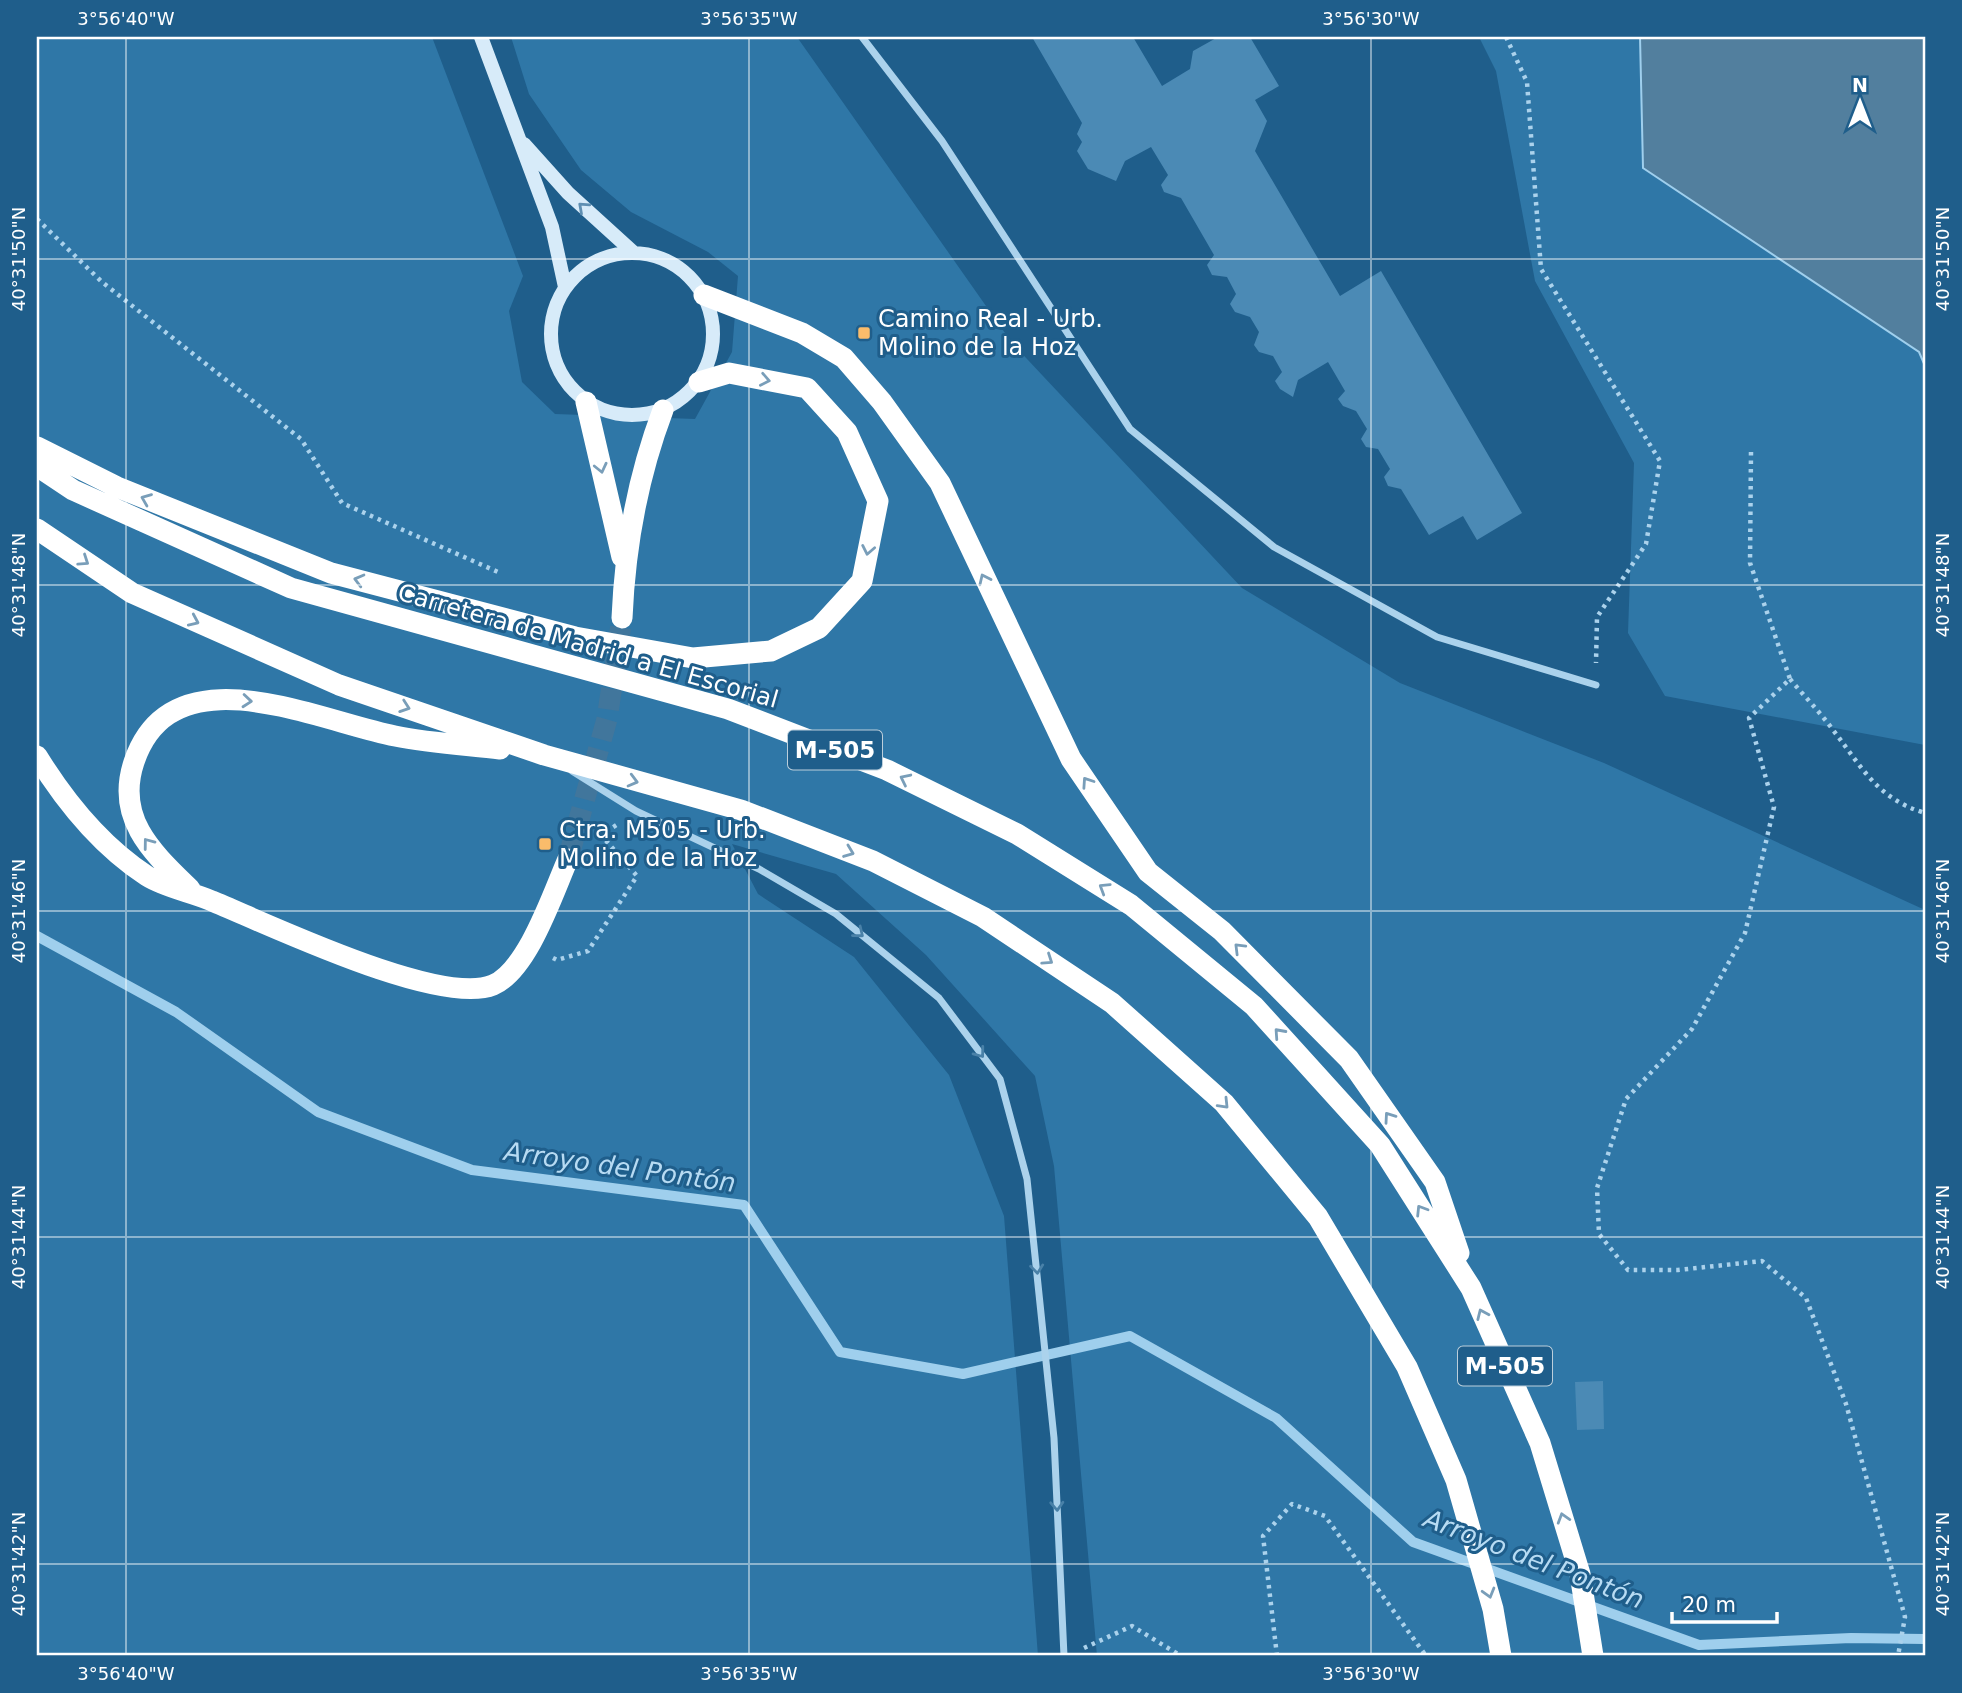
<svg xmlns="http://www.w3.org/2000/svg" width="1962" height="1693" viewBox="0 0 1962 1693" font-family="'DejaVu Sans',sans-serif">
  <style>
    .green { fill: #2f77a7 }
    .water { fill: #527f9e; stroke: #9fcfed; stroke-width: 2 }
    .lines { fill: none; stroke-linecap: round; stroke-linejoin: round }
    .stream { stroke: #9fcfed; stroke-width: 10 }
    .building { fill: #4b8ab5 }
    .highway-tunnel { stroke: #41769c; stroke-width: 21; stroke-dasharray: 21 10; stroke-linecap: butt }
    .path { stroke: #abd2ec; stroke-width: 4.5; stroke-dasharray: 3.5 5; stroke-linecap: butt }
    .street { stroke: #abd2ec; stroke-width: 7 }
    .secondary { stroke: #d7ebf9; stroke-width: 14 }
    .highway { stroke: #fff; stroke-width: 21 }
    .oneway { stroke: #5f8fb2 }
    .oneway2 { stroke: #799eb9 }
    .oneway3 { stroke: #4981a8 }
    .ticks { fill: none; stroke: #fff; stroke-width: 2; stroke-opacity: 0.45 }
    .poi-dot { fill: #fabc6b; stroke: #1f5e8b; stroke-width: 2.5 }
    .labels { text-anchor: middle; stroke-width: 6; stroke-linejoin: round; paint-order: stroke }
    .shield { fill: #1f5e8b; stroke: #bccfdc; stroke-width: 2 }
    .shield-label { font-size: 23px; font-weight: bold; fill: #fff }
    .poi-label { font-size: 24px; fill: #fff; stroke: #1f5e8b; text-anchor: start }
    .street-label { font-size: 24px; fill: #fff; stroke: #1f5e8b }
    .water-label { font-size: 26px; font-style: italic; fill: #b7dbf3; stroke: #1f5e8b }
    .neatline { fill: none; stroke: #fff; stroke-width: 2.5 }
    .ticks-label { font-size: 18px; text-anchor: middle; fill: #fff }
  </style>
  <rect width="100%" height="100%" fill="#1f5e8b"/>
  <path class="green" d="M37,37H432L523,276L509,311L522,382L555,414L695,419L732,352L738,276L708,252L631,212L581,170L529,94L511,37H797L1012,343L1242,588L1400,683L1604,763L1925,910V1656H1097L1054,1166L1035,1076L926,955L836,874L732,844L758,894L854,957L949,1075L1004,1216L1038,1656H37Z
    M1479,37H1925V745L1665,696L1628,633L1634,463L1535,281L1496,71Z"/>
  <path class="water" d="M1640,37H1925V366L1919,352L1643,168Z"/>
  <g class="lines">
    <path class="stream" d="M37,936L176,1012L318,1112L472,1170L744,1205L840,1352L963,1374L1130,1336L1276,1418L1413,1542L1699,1645L1851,1638L1925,1639"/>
  </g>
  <path class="building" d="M1032,37H1133L1162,86L1190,69L1193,51L1218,37H1250L1279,86L1255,100L1267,121L1255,151L1340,296L1381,271L1522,513L1477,540L1463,516L1429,535L1401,489L1388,486L1384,477L1390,469L1378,449L1366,447L1361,439L1367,429L1356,411L1343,406L1338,399L1345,391L1328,362L1298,380L1293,397L1280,389L1275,381L1282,372L1273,356L1259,352L1254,345L1259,332L1250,317L1235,312L1230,304L1236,294L1227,277L1212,275L1207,265L1214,255L1181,198L1164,192L1161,185L1168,175L1151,147L1125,161L1116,181L1088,169L1077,151L1082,142L1077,134L1082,123Z
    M1603,1381L1604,1429L1577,1430L1575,1382Z"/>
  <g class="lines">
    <path class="highway-tunnel" d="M568,859L607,719L622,618"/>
    <path class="path" d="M1506,37L1527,82L1541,269L1660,461L1646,544L1597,617L1596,663
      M37,219L102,282L301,439L342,503L498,572
      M1751,452L1750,563L1790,679L1749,718L1774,807L1745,933L1692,1029L1626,1099L1597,1188L1599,1234L1628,1270H1678L1762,1261L1806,1298L1846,1404L1905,1617L1898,1656
      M1790,679C1804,696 1820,712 1833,730C1862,767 1877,799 1925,813
      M553,958L557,960L588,951L637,876L601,835L618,824
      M1084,1648L1132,1626L1181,1656
      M1277,1656L1263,1536L1292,1504L1325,1516L1426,1656"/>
    <path class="street" d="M862,37L942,141L1130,429L1274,547L1437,637L1596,685
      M572,771L636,811L759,869L836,914L939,998L1000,1079L1027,1179L1054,1438L1064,1656"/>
    <path class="secondary" d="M481,37L552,227L565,287
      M524,144L568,193L634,253
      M551 334a81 81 0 1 1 162 0a81 81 0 1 1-162 0Z"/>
    <path class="highway" d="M704,295L802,333L844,358L882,402L940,483L1071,759L1148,872L1222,931L1349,1059L1435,1182L1459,1253
      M586,402L622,557
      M37,447L117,487L331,573L575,637L693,658L771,651L819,628L862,581L878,501L847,432L807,388L729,373L699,382
      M37,466L73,490L291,588L728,709L887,770L1017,834L1131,905L1254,1006L1380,1145L1471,1288L1540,1443L1580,1574L1593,1656
      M37,529L132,593L339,685L544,755L741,810L873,861L983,917L1112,1003L1224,1103L1318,1217L1407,1367L1456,1480L1493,1609L1501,1656
      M622,618C625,547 638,476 663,410
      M37,756C66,803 101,846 147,876C166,888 192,892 212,901C268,924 440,1007 493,985C528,970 553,893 568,859
      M190,889C153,853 115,819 134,762C172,649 317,721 395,736C429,743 465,745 500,749"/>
  </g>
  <defs><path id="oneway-chevron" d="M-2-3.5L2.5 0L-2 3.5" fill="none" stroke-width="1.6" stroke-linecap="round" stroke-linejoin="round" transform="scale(1.75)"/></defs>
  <use class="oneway" href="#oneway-chevron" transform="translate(583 207) rotate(-138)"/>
  <g class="oneway2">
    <use href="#oneway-chevron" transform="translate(765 380) rotate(11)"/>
    <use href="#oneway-chevron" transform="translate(601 468) rotate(77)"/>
    <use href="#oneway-chevron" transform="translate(146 499) rotate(-158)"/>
    <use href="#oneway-chevron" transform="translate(868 550) rotate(101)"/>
    <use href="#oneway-chevron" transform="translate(84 561) rotate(34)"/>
    <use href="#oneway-chevron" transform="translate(984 579) rotate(-115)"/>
    <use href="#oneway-chevron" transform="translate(359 580) rotate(-165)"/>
    <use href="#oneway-chevron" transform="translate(194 621) rotate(24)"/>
    <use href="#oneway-chevron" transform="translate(247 701) rotate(5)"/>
    <use href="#oneway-chevron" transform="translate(405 707) rotate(19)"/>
    <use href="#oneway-chevron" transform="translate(905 779) rotate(-154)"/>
    <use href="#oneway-chevron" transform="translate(633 781) rotate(15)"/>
    <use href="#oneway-chevron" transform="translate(1087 782) rotate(-124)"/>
    <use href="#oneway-chevron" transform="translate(148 843) rotate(-127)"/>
    <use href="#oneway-chevron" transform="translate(849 852) rotate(21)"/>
    <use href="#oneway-chevron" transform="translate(1104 888) rotate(-148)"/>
    <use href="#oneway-chevron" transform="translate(1239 948) rotate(-135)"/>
    <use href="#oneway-chevron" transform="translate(1048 960) rotate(34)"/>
    <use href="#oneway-chevron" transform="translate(1279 1033) rotate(-132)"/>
    <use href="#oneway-chevron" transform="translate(1224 1104) rotate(46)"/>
    <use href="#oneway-chevron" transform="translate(1389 1117) rotate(-125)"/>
    <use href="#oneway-chevron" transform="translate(1421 1210) rotate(-122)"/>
    <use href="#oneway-chevron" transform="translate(1482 1314) rotate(-114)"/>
    <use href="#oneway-chevron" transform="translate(1563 1518) rotate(-107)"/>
    <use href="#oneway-chevron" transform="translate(1489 1593) rotate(74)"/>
  </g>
  <g class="oneway3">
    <use href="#oneway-chevron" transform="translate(859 933) rotate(39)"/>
    <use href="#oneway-chevron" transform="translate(980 1053) rotate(53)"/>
    <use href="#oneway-chevron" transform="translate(1037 1269) rotate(84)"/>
    <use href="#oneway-chevron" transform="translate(1057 1506) rotate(87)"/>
  </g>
  <path class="ticks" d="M126,37V1656M749,37V1656M1371,37V1656M37,259H1925M37,585H1925M37,911H1925M37,1237H1925M37,1564H1925"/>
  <g class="poi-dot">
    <rect x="857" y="326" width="14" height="14" rx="3.5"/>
    <rect x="538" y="837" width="14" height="14" rx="3.5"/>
  </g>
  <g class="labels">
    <g class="shield">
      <rect x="788" y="730.5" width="94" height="39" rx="5"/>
      <rect x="1458" y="1346.5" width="94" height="39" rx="5"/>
    </g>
    <g class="shield-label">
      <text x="835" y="758">M-505</text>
      <text x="1505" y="1374">M-505</text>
    </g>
    <g class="poi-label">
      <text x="878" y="327">Camino Real - Urb.<tspan x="878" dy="28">Molino de la Hoz</tspan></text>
      <text x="559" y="838">Ctra. M505 - Urb.<tspan x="559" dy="28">Molino de la Hoz</tspan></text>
    </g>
    <g class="street-label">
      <text transform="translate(588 646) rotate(16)" y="8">Carretera de Madrid a El Escorial</text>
    </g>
    <g class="water-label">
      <text transform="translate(620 1167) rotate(8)" y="9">Arroyo del Pontón</text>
      <text transform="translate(1534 1559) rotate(21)" y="9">Arroyo del Pontón</text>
    </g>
  </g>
  <rect width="1962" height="1693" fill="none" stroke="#1f5e8b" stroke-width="77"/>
  <g transform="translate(1860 102)" stroke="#1f5e8b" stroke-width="5" paint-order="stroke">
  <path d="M0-5L12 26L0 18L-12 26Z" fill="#ffffff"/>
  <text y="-10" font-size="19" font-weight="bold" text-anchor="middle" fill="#ffffff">N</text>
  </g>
  <path d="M1672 1612v10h105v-10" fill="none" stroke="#ffffff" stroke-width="3.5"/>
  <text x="1682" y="1612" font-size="21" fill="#ffffff" stroke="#1f5e8b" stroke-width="5" paint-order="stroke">20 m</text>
  <rect x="38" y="38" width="1886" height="1616" class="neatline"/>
  <g class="ticks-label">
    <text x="126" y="25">3°56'40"W</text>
    <text x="749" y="25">3°56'35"W</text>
    <text x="1371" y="25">3°56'30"W</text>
    <text transform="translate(19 259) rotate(-90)" y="6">40°31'50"N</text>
    <text transform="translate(1943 259) rotate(-90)" y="6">40°31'50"N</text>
    <text transform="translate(19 585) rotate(-90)" y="6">40°31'48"N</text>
    <text transform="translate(1943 585) rotate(-90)" y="6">40°31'48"N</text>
    <text transform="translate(19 911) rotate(-90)" y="6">40°31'46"N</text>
    <text transform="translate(1943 911) rotate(-90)" y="6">40°31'46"N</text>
    <text transform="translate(19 1237) rotate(-90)" y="6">40°31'44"N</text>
    <text transform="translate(1943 1237) rotate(-90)" y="6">40°31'44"N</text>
    <text transform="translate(19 1564) rotate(-90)" y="6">40°31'42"N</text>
    <text transform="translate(1943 1564) rotate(-90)" y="6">40°31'42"N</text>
    <text x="126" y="1680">3°56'40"W</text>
    <text x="749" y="1680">3°56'35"W</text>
    <text x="1371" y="1680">3°56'30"W</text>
  </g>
</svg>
